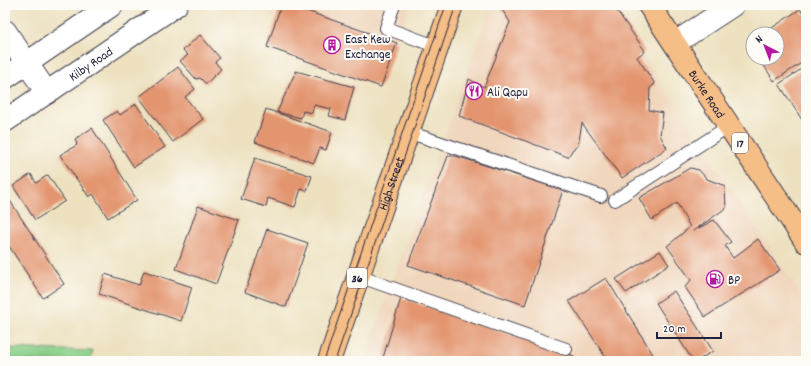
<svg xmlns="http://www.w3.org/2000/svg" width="811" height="366" viewBox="0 0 811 366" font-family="Dekko,sans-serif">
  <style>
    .built { fill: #f0d6bc }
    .green { fill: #8acf89; stroke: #567862 }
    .building { fill: #e39570 }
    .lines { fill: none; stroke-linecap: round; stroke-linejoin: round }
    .service-casing { stroke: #403f4f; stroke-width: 14 }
    .minor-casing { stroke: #403f4f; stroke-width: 24 }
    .tertiary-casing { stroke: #403f4f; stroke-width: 24 }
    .primary-casing { stroke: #403f4f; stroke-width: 24 }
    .service { stroke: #fff; stroke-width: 12 }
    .minor { stroke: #fff; stroke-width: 22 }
    .tertiary { stroke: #fff; stroke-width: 22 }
    .primary { stroke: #f6be87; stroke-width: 22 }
    .tram { stroke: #22223b; stroke-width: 1 }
    .labels { text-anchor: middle; stroke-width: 4; stroke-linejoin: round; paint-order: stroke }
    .shield { fill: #fdfcf7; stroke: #646373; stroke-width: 1 }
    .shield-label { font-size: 12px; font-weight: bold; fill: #22223b }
    .poi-label { font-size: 13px; fill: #22223b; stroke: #fdfcf7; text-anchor: start }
    .street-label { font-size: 13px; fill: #22223b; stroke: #fdfcf7 }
  </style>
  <rect width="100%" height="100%" fill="#fdfcf7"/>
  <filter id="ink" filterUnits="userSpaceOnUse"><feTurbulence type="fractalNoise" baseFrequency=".025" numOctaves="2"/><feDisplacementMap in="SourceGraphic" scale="8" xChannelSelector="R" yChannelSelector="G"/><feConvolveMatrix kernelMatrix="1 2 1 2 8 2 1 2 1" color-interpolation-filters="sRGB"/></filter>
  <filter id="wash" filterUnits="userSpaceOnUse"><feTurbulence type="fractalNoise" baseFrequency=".012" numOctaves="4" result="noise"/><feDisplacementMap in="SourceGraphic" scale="16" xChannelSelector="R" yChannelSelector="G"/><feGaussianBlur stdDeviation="0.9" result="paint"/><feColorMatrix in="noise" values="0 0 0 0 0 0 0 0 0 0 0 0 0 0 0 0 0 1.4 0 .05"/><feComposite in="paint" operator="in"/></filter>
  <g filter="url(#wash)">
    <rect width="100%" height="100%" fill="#ede1c0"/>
    <path class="built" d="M277,5H409L395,49Z
      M491,5H609L806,302V361H364Z"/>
    <path class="green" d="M5,348L93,351L90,361H5Z"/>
    <g id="blocks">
      <path class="building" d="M281,5H290L397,43L381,87L267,47Z
        M499,5H613L645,51L637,57L655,84L650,88L649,110L663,113L660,135L667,148L622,178L582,123L578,146L573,149L568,157L459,116L469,79L484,87L510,22Z
        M800,9L806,19V60L774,81L759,58H777V34H763Z
        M200,35L220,58L215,62L221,69L206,84L200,78L196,79L180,61L188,55L183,50Z
        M806,66V126L779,84Z
        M178,67L195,89L185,97L203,119L173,142L139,97Z
        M296,71L354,87L345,120L329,116L331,109L314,105L312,113L303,111L301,118L277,112Z
        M136,104L165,147L134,167L103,120L117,111L120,115Z
        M266,109L332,132L326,150L320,148L314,163L255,142Z
        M92,128L137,200L108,218L93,194L89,197L60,155L77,145L75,139Z
        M448,156H456L563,190L525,305L408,265Z
        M255,158L312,176L307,191L301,189L295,207L268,198L266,207L241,199Z
        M690,168L699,170L707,179L725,186L726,208L693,231L714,220L731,242L725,246L733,258L758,239L780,270L705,317L685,287L691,280L667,246L690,227L677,203L652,220L639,198Z
        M31,174L36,183L48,175L65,201L35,220L13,186Z
        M5,193L64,284L43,298L5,240Z
        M198,206L239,220L216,284L176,269Z
        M267,229L308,243L286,307L245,292Z
        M660,251L669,265L626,293L616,279Z
        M144,271L192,287L181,321L99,294L105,274L139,285Z
        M606,278L657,361H601L606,358L569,301Z
        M674,291L713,351L697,361H693L656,303Z
        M401,298L574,356L577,361H382Z"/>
    </g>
  </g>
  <g filter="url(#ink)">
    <use href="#blocks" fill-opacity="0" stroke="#403f4f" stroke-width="1"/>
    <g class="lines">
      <g class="service-casing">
        <path id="service" d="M394,5L386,28L438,47
          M408,132L601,196
          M615,200L729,126
          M358,276L566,349"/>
      </g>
      <g class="minor-casing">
        <path id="minor" d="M5,31L47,93"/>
      </g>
      <g class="tertiary-casing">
        <g id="tertiary">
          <path d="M675,43L733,5"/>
          <path d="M5,78L112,5"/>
          <path id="s1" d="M5,121L176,5"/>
        </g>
      </g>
      <g class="primary-casing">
        <g id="primary">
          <path id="s2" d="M649,5L806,242"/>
          <path id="s3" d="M329,361L452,5"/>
        </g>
      </g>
      <use href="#service" class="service"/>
      <use href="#minor" class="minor"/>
      <use href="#tertiary" class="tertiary"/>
      <use href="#primary" class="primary"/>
      <path class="tram" d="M324,361L446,5
        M335,361L456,5"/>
    </g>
  </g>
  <defs>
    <g id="building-ring" transform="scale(0.9)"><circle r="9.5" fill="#fdfcf7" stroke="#b5179e" stroke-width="1.5"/><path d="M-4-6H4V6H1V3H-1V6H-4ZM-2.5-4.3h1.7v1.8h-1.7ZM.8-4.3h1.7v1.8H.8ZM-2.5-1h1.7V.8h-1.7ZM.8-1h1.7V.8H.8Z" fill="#b5179e"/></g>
    <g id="restaurant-ring" transform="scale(0.9)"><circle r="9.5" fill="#fdfcf7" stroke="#b5179e" stroke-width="1.5"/><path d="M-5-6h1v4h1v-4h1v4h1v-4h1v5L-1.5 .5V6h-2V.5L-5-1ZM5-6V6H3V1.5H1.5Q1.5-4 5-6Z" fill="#b5179e"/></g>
    <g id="fuel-ring" transform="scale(0.9)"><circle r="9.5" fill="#fdfcf7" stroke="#b5179e" stroke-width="1.5"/><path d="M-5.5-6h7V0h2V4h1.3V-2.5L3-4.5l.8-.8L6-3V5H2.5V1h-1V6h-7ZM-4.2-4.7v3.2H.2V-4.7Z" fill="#b5179e"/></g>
  </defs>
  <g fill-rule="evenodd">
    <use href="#building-ring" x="332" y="45"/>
    <use href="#restaurant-ring" x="474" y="91"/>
    <use href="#fuel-ring" x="715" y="279"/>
  </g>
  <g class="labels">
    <g class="shield">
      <rect x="732" y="133" width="16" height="20" rx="3"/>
      <rect x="347" y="268" width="20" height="20" rx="3"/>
    </g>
    <g class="shield-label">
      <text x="740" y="147">17</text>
      <text x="357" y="282">36</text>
    </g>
    <g class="poi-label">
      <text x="345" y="43">East Kew<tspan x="345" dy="15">Exchange</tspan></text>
      <text x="487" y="96">Ali Qapu</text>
      <text x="728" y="284">BP</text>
    </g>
    <g class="street-label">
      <text dy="5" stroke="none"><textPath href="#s1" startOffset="103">Kilby Road</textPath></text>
      <text dy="5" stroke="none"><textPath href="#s2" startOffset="106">Burke Road</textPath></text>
      <text dy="5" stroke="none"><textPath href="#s3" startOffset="188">High Street</textPath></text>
    </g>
  </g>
  <rect width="811" height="366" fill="none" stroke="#fdfcf7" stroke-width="20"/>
  <g transform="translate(765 46) rotate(318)"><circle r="19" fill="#fdfcf7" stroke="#a5a5ac"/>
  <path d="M0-3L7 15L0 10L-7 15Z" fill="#b5179e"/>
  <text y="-6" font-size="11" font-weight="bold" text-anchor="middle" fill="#22223b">N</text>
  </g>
  <path d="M657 332v6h64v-6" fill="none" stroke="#22223b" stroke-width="2"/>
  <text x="663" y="332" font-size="12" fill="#22223b" stroke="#fdfcf7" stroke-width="3" paint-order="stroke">20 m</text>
</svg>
